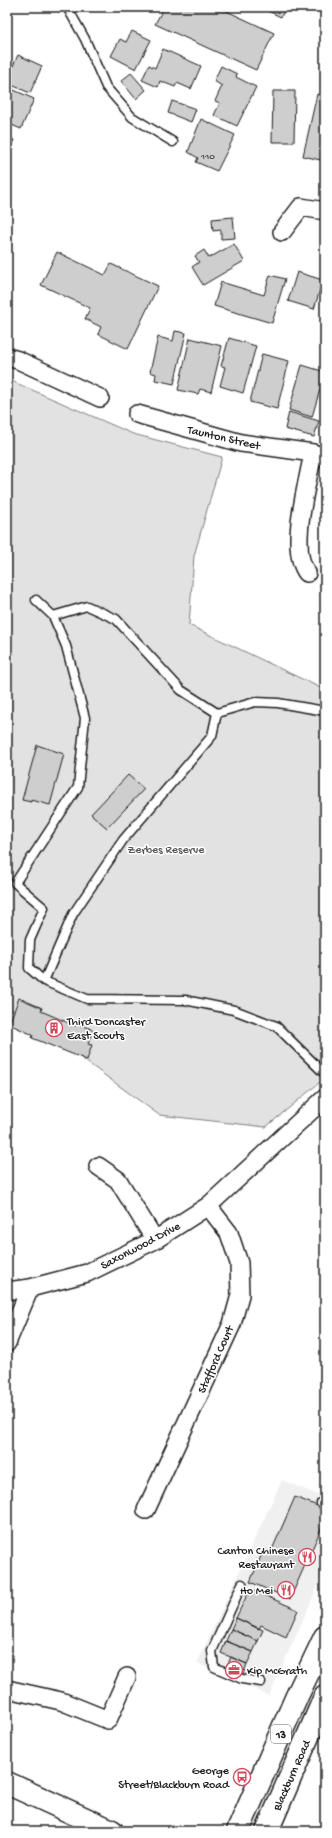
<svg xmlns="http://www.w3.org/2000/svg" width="332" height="1838" viewBox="0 0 332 1838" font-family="'Gochi Hand',sans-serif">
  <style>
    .built { fill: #f0f0f0 }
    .green { fill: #e2e2e2; stroke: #7f7f7f }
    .building { fill: #cecece; stroke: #1c1c1c }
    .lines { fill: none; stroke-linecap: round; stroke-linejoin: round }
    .lane-casing { stroke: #1c1c1c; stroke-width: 11 }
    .street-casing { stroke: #1c1c1c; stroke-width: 20 }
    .secondary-casing { stroke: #1c1c1c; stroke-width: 25 }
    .primary-casing { stroke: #1c1c1c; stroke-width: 25 }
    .lane { stroke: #fff; stroke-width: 8 }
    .street { stroke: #fff; stroke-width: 17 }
    .secondary { stroke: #fff; stroke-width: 22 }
    .primary { stroke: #fff; stroke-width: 22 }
    .labels { text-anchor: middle; stroke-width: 3; stroke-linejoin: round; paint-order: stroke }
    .number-label { font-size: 10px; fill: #484848 }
    .shield { fill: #fff; stroke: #606060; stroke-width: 1 }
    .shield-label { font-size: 11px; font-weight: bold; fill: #1c1c1c }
    .street-label { font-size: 12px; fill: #1c1c1c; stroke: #fff }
    .park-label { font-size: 12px; fill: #575757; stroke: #fff }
    .poi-label { font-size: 12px; fill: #1c1c1c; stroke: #fff; text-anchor: end }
  </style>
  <rect width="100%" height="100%" fill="#fff"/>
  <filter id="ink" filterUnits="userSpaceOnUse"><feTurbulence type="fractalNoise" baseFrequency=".025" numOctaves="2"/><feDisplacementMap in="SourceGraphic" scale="8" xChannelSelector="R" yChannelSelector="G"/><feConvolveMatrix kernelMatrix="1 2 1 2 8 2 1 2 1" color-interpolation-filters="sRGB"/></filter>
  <g filter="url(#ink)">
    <path class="built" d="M282,1480L325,1498V1570L269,1696L197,1663Z"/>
    <path class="green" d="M7,379L133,434L222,457L194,556L189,625L325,690V1078L266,1127L159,1115L21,1014L7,1008Z"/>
    <path class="building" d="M154,7H218L274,33L256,70L155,24L162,11Z
      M259,7H286L281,17Z
      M132,31L151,40L136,69L111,56L120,39L126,42Z
      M163,49L201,66L191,89L177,83L175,87L160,81L158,87L142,80L149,65L155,68Z
      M18,55L42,66L30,93L7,83V79Z
      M221,66L237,74L236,77L256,87L237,126L214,115L220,103L215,101L222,86L214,81Z
      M131,73L146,90L136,99L121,81Z
      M7,87L34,99L21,129L7,123Z
      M273,91H295L294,142H272Z
      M317,94L325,96V161L303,156Z
      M172,101L196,109L191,122L168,113Z
      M201,119L235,135L217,171L196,162L198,158L188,152Z
      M7,137L14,140L7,156Z
      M233,217L235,238L221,239V230L213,231L212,219Z
      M234,244L244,261L203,285L192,267L199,262L195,256L204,250L209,258Z
      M57,252L105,275L111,264L158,286L128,349L98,334L101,327L85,319L90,308L41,285Z
      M297,272L323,280L314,309L288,301Z
      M270,275L285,279L272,323L214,306L221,282L264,295Z
      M175,331L186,333L174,384L155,380L156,374L150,372L158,337L173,341Z
      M190,338L222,346L211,392L200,389L198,394L178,390Z
      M229,338L256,346L243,393L220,386L225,367L221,366Z
      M262,354L289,361L277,409L250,402Z
      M302,365L325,372L312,417L289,410Z
      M289,412L319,421L314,437L285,429Z
      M37,745L64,754L50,805L31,800V802L22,800Z
      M128,775L144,789L107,828L91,814Z
      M19,998L42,1008L41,1011L76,1026L77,1023L93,1030L88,1044L92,1045L87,1060L32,1038L33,1035L9,1024Z
      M295,1497L325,1509V1520L290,1599L250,1582L264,1549L271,1552Z
      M255,1591L298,1610L286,1637L261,1625L259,1629L236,1618L247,1595Z
      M236,1618L263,1630L258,1641L231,1629Z
      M231,1629L258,1641L253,1652L226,1641Z
      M226,1641L253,1652L247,1664L221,1653Z
      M231,1657L247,1664L243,1674L227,1666Z"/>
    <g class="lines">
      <g class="lane-casing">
        <path id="lane" d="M67,7L85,39L106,87L132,117L173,142
          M36,600L53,616L66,646L85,718L78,787L15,883L44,908L30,940L29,968L44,981L87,999L185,1000L234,1010L276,1026L325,1074
          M53,616L87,606L116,619L181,690L217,713L255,702L278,703L325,711
          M44,981L73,914L123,840L212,736L217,713
          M321,1503L325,1504
          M242,1584L212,1651L214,1667L242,1679L261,1682"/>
      </g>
      <g class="street-casing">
        <path id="street" d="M282,232L301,207L325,211
          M7,357L18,360L100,398
          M137,414L241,443L313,453L325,457
          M307,573C288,549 308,482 313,453
          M98,1166L118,1180L155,1240
          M7,1291L30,1288L87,1273L155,1240L208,1206L325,1098
          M7,1343L30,1288
          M146,1510L232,1324L240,1295L239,1263L229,1233L208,1206
          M7,1689L61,1701L108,1720L127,1677"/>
      </g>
      <g class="secondary-casing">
        <path id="secondary" d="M7,1783L112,1831"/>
      </g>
      <g class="primary-casing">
        <path id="primary" d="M238,1831L297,1696L325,1637
          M267,1831L325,1697"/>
      </g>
      <use href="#lane" class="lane"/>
      <use href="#street" class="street"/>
      <use href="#secondary" class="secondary"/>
      <use href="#primary" class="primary"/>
    </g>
  </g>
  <defs>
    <g id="building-ring" transform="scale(0.9)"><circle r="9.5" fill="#fff" stroke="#d1495b" stroke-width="1.5"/><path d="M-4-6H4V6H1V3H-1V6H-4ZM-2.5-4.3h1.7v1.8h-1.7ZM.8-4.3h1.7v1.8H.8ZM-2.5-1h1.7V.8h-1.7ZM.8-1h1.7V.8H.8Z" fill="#d1495b"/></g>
    <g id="restaurant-ring" transform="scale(0.9)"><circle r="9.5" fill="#fff" stroke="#d1495b" stroke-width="1.5"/><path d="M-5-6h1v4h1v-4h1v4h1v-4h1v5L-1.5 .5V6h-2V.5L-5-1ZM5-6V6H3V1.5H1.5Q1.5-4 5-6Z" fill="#d1495b"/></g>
    <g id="office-ring" transform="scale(0.9)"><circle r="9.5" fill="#fff" stroke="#d1495b" stroke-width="1.5"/><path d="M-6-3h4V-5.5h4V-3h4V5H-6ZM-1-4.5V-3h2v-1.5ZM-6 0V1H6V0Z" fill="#d1495b"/></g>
    <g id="bus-ring" transform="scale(0.9)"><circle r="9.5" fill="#fff" stroke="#d1495b" stroke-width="1.5"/><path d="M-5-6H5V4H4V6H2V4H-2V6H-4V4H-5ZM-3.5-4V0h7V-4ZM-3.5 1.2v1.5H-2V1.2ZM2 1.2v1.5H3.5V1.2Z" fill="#d1495b"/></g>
  </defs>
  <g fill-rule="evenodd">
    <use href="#building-ring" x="54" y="1028"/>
    <use href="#restaurant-ring" x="307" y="1557"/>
    <use href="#restaurant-ring" x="286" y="1590"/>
    <use href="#office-ring" x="234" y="1670"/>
    <use href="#bus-ring" x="242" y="1777"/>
  </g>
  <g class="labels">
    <g class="number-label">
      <text x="208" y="159">110</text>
    </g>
    <rect class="shield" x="271" y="1725" width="20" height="18" rx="3"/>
    <g class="shield-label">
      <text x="281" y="1738">13</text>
    </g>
    <g class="street-label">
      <text transform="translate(224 437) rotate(13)" y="4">Taunton Street</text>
      <text transform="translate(140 1245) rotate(-28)" y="4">Saxonwood Drive</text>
      <text transform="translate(215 1359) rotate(-66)" y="4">Stafford Court</text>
      <text transform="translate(291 1775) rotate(-66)" y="4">Blackburn Road</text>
    </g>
    <g class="park-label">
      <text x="166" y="853">Zerbes Reserve</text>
    </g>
    <g class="poi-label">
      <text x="67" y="1025" text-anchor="start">Third Doncaster<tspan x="67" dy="14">East Scouts</tspan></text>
      <text x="294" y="1554">Canton Chinese<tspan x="294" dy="14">Restaurant</tspan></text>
      <text x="273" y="1594">Ho Mei</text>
      <text x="247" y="1674" text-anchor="start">Kip McGrath</text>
      <text x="229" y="1774">George<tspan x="229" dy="14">Street/Blackburn Road</tspan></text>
    </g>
  </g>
  <rect width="332" height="1838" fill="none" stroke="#fff" stroke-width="24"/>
  <rect x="12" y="12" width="308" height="1814" fill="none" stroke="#1c1c1c" stroke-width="1.5" filter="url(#ink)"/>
</svg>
